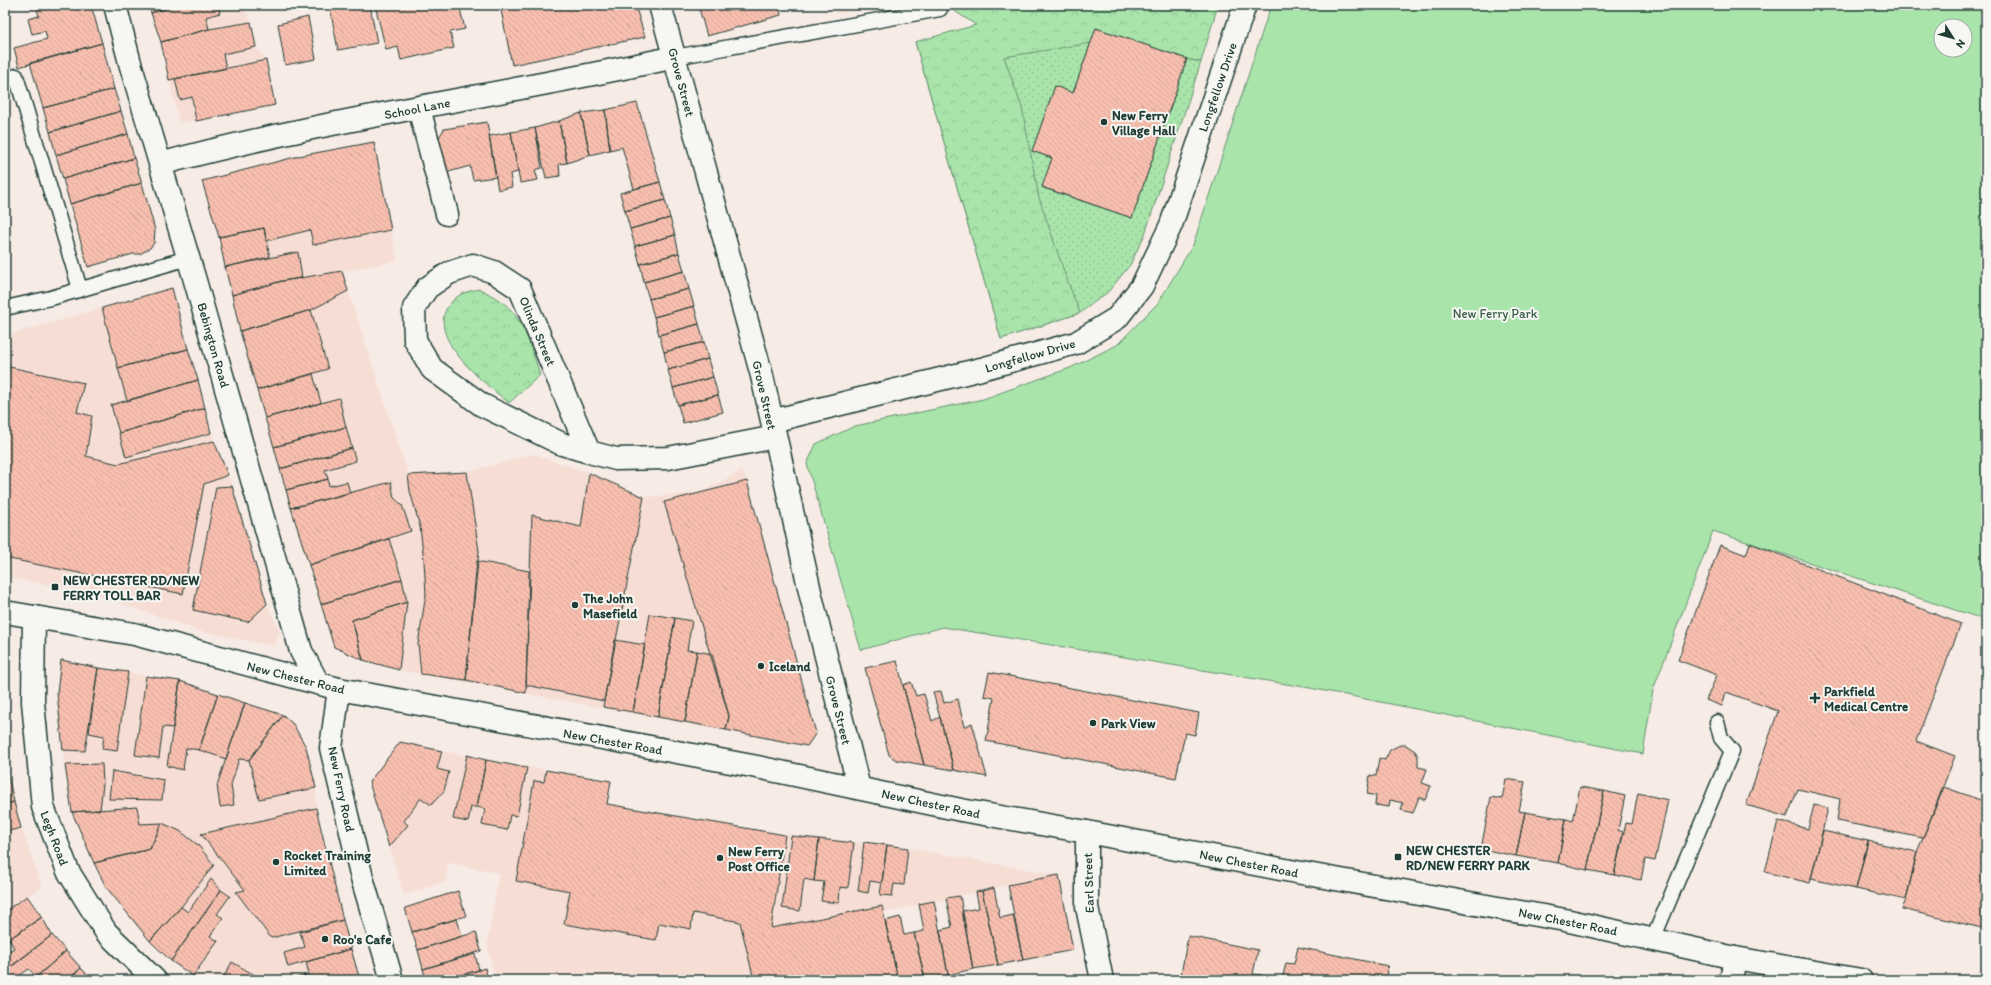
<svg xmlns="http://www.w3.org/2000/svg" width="1991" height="985" viewBox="0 0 1991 985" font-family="Itim,sans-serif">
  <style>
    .built { fill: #f7ded5 }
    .grass { fill: url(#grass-dots); stroke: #649170 }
    .forest { fill: url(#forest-crowns); stroke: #649170 }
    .park { fill: #a9e5ab; stroke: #649170; fill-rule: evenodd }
    .building { fill: url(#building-back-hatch); stroke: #1f3d34 }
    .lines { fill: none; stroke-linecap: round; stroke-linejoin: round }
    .lane-casing { stroke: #1f3d34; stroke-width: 17 }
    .street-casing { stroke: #1f3d34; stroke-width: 25 }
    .secondary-casing { stroke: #1f3d34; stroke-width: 25 }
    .lane { stroke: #f6f6f2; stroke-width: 14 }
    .street { stroke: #f6f6f2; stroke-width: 22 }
    .secondary { stroke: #f6f6f2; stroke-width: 22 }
    .poi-dot { fill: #1f3d34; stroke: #f6f6f2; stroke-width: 1.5 }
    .labels { text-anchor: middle; stroke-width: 4; stroke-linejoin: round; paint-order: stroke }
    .street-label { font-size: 13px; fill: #1f3d34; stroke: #f6f6f2 }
    .poi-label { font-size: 13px; font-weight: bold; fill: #1f3d34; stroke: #f6f6f2; text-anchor: start }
    .park-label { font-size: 13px; fill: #3b5f4c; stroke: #f6f6f2 }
  </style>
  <defs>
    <pattern id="grass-dots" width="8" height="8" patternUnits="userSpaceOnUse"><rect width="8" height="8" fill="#a9e5ab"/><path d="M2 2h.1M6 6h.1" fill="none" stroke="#91c594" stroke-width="1.8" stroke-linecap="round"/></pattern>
    <pattern id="forest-crowns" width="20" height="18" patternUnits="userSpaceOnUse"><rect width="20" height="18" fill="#a9e5ab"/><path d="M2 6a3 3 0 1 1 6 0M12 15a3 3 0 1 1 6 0" fill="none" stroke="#91c594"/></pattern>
    <pattern id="building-back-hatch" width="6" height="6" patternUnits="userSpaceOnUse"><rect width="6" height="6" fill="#f8bfaf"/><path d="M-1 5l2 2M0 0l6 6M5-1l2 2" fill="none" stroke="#d4a597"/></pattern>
  </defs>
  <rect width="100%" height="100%" fill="#f6ebe5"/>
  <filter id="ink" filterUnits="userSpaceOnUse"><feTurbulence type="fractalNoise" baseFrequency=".025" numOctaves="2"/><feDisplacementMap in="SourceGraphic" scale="8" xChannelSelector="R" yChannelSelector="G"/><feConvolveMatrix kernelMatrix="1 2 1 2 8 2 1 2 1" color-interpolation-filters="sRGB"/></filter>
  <g filter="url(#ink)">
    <path class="built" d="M149,5H243L251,22L256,47L266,60L275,105L196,121L179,122L161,42Z
      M834,5H873L837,14Z
      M374,142L397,261L342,271L408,474L467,472L533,454L589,473L644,497L699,493L742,471L747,481L816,733L807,746L399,670L363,660L334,647L291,508L240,331L219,237L202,181L299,156Z
      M172,288L211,433L232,486L267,604L280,631L274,646L199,631L89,592L5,577V336Z
      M61,660L146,676L180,681L283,715L293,724L306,747L316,788V808L343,920L360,980H197L171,961L150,941L106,887L94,863L72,812L65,765L57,693Z
      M400,742L486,760L611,781L607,804L766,832L908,848L1059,875L1073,950L1023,960L1008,885L883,913L898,980H496L487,946L499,873L448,863L445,882L404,895L369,782Z
      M5,749L8,775L21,827L42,887L5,911Z"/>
    <path class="grass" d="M1096,28L1073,93L1055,87L1032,151L1052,158L1043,188L1132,218L1187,59L1201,62L1145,234L1130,265L1108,292L1080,313L1001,339L915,42Z"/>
    <path class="forest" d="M938,5H1218L1201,62L1187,59L1096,28L1091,43L1004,57L1022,108L1039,198L1066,277L1080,313L1001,339L915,42L976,25L953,10Z
      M480,289C491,295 503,301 511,310C525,324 534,356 540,375L509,403C487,385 424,338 449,305C457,294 467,291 480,289Z"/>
    <path class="park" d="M1271,5H1986V620L1713,531L1653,690L1643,754L1310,688L943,627L861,650L807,464L816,444L855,426L983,399L1070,368L1117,345L1158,303L1193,245ZM1941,26H1965V50H1941Z"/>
    <path class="building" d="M36,5H91L102,43L19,67L14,48L47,39L45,31L32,34L28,19L39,16Z
      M149,5H178L151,13Z
      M178,5H218L220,13L206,17L209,29L161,42L151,13Z
      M345,5H370L377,43L338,50L330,8Z
      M375,5H459L465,29L450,32L454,48L401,60L398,47L386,50Z
      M500,5H635L645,37L512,65Z
      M698,5H779L781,15L707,36Z
      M308,17L316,59L285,65L278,24Z
      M251,22L256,47L223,54L226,68L169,80L161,42L209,29Z
      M1096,28L1187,59L1132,218L1042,187L1052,158L1032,151L1055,86L1073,93Z
      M102,43L114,89L43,108L30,63Z
      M266,60L275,105L196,121L192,97L180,100L175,79Z
      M114,89L121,111L50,132L43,108Z
      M637,103L660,182L634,189L622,147L610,150L605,110Z
      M605,110L610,150L590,155L581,113Z
      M121,111L128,134L56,155L50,132Z
      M581,113L590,155L567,163L559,121Z
      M559,121L567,163L559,164L560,176L546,178L535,128Z
      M487,122L496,177L473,180L470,166L445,173L438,139L444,129Z
      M535,128L542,168L535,170L538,180L520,183L511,132Z
      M511,132L518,172L510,174L512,187L498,190L489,136Z
      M128,134L134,158L63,179L56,155Z
      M374,142L391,230L313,245L310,230L266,241L264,228L219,237L202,181L299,156Z
      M134,158L142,183L70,204L63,179Z
      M660,182L665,200L625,211L620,193Z
      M142,183L155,230L154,243L150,248L140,254H133L88,267L70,204Z
      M665,200L670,218L630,229L625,211Z
      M670,218L675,235L635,246L630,229Z
      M264,228L270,257L225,267L219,237Z
      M675,235L679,253L640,264L635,246Z
      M298,252L302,278L282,281L232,295L225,267Z
      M679,253L684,271L644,282L640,264Z
      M342,271L348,291L311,310L240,331L232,295L282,281Z
      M684,271L689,289L649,299L644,282Z
      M172,288L188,349L118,368L102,308Z
      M689,289L694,306L654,317L649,299Z
      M694,306L699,324L659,335L654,317Z
      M311,310L328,369L257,390L240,331Z
      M699,324L704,342L664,352L659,335Z
      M704,342L708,359L668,370L664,352Z
      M188,349L198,380L127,401L118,368Z
      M708,359L713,377L673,388L668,370Z
      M5,366L84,383L77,412L92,416L86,456L118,464L214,441L228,475L204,484L183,594L5,558Z
      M313,374L321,403L265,418L257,390Z
      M713,377L718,395L678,405L673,388Z
      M198,380L205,408L119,433L111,405Z
      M718,395L723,412L683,423L678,405Z
      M339,398L346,427L274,447L265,418Z
      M205,408L211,433L126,457L119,433Z
      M346,427L352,448L280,469L274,447Z
      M352,448L356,461L325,470L328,479L286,490L280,469Z
      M467,472L479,551L466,680L421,674L418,644L426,594L424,561L420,527L410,491L408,475Z
      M589,473L644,497L604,701L526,685L532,515L581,527Z
      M328,479L329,486L347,482L350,493L291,508L286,490Z
      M747,481L816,733L807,746L726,730L729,716L664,502Z
      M391,482L394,498L402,505L411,531L309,565L291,508Z
      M232,486L267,604L248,622L193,610L216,487Z
      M389,539L402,579L321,604L309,565Z
      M1750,543L1961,624L1916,741L1955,756L1923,838L1837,821L1840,799L1798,789L1787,817L1746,805L1778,711L1726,692L1722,706L1706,700L1717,675L1678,660L1720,545L1746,555Z
      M477,561L529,571L526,693L466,680Z
      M402,579L407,602L352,620L363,660L334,647L321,604Z
      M407,602L399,670L363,660L352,620Z
      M650,614L675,618L658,717L633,712Z
      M675,618L692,621L687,650L697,651L685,722L658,717Z
      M615,640L645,645L633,712L603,707Z
      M697,651L712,654L729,716L726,730L685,722Z
      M61,660L98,668L85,751L63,750L57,693Z
      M897,661L903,685L924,765L896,760L889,755L865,668Z
      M98,668L128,672L117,751L102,749L104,736L89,733Z
      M989,672L1199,713L1195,735L1185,733L1176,778L986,741L994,698L984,696Z
      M146,676L180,681L173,728L163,727L159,758L135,755Z
      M180,681L218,694L199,750L186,748L183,770L167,766Z
      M911,682L916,696L924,694L932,721L940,717L954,770L924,765L903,685Z
      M941,691L944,703L958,699L964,727L972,723L987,777L954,770L933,692Z
      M218,694L245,703L226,759L199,750Z
      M245,703L283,715L249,760L239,759L231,785L234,805L220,807L217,785Z
      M283,715L293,724L306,747L316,788L259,799L249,760Z
      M400,742L442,751L437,769L449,772L444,791L431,805L421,798L404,821L408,825L389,847L369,782Z
      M1400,745H1406L1415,751L1418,756V767L1427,769L1422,783L1431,786L1425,800L1419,797L1413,813L1401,810L1403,803L1390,800L1389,807L1375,805L1376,796L1367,794L1370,775L1376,776L1379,758L1385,760L1390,750Z
      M5,748L8,775L5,776Z
      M467,755L486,760L477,807H471L468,822L453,819Z
      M486,760L527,768L517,816L510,815L507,830L482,825L485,809L477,807Z
      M102,764L103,784L100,810L72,812L65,765Z
      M546,770L611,781L607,804L785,835L771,928L882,906L898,980H754L740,922L693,913L691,929L659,923L656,940L564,924L570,891L516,881L534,781L544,782Z
      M112,771L164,780L162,800L109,799Z
      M8,775L14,802L5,804V776Z
      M1506,779L1525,782L1519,811L1525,812L1516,856L1481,849L1491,797L1502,799Z
      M1580,787L1604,791L1587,870L1558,863L1566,819L1573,821Z
      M1944,787L1986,802V929L1902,909L1906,900L1917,852Z
      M1604,791L1625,796L1618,830L1623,832L1614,875L1587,870Z
      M1638,793L1668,800L1655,861L1645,859L1641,880L1614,875L1626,823L1632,824Z
      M14,802L21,828L5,832V804Z
      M1814,805L1828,808L1810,883L1765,872L1778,821L1808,829Z
      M137,807L140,824L162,823L150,849L94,863L72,812Z
      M316,808L343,920L271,938L236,892L245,890L201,834Z
      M1525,812L1566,819L1558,863L1516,856Z
      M162,823L180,831L198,845L214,865L181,907L150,941L106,887L94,863L150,849Z
      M1823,831L1868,841L1856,889L1811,879Z
      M791,836L819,839L814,881L804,879L800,911L782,908Z
      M819,839L854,843L848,888L840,887L839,903L821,901L824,882L814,881Z
      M1868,841L1917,852L1906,900L1856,889Z
      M864,842L887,845L882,883L870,881L868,893L858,891Z
      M887,845L908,848L904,885L894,884L892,896L880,895Z
      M1059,875L1073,950L1023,960L1008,885Z
      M211,879L221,890L171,961L150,941L181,907L188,912Z
      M994,888L1000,918L1013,915L1023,960L998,965L982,891Z
      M221,890L230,896L217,914L223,918L210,936L218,941L193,976L171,961Z
      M458,891L466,916L412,932L405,908Z
      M982,891L998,965L973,969L962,911L979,908L976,892Z
      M27,896L42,917L9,939L5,934V911Z
      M960,896L973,969L948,975L940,930L952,927L946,898Z
      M934,901L948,975L925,979L914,933L924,931L919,904Z
      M42,917L52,935L11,967L5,961V954L14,948L9,939Z
      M900,917L904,935L914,933L925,979L898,980L885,921Z
      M457,919L462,936L418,950L412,932Z
      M343,920L351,949L288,967L284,953L305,947L300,932Z
      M476,932L481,951L423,969L418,950Z
      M52,935L66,951L36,977L29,969L13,980H8L5,976V971Z
      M1188,936L1258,950L1253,974L1262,975L1261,980H1180Z
      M1298,947L1388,966L1385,980H1282L1286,963L1294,964Z
      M351,949L360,980H289L309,974L306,962Z
      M66,951L81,968L68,980H33Z
      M475,954L479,970L444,980H426L423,969Z
      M232,962L258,977L256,980H222Z
      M81,968L92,980H68Z
      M485,968L488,980H444L479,970Z"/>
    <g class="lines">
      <g class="lane-casing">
        <path id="lane" d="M675,57L940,9
          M16,76L80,289
          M5,308L51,298L188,258
          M1653,939L1732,751L1721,738L1717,722"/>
      </g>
      <g class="street-casing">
        <path id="street" d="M115,5L130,63L194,277L301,651L318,683
          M660,5L762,376L811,596L859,788
          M419,108L447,214
          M160,164C329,118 504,95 675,57
          M772,421L981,369L1076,343L1117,318L1142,286L1171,225L1245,5
          M589,452L520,289L494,272L473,265L449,273L427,288L414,308L415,340L432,369L482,405L562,444L589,452L616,459L668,458L775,437
          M34,617L33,702L43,807L68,871L106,932L155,980
          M339,689L331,748L362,878L392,980
          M1087,832V907L1102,980
          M1731,980L1735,958"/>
      </g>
      <g class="secondary-casing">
        <path id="secondary" d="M5,612L134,634L339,689L752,766L961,810L1087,832L1296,872L1565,920L1735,958L1861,980"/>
      </g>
      <use href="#lane" class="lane"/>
      <use href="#street" class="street"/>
      <use href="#secondary" class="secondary"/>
    </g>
  </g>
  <g class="poi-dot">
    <circle cx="1104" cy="122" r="4"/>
    <rect x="51" y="583" width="8" height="8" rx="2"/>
    <circle cx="575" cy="605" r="4"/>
    <circle cx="761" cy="666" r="4"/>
    <path d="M1813 692h4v4h4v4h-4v4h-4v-4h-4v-4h4z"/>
    <circle cx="1093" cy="723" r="4"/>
    <rect x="1394" y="853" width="8" height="8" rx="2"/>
    <circle cx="720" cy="858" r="4"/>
    <circle cx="276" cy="862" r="4"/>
    <circle cx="325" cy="939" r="4"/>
  </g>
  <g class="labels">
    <g class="street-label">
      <text transform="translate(682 82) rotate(75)" y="5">Grove Street</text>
      <text transform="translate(1217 87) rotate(-71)" y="5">Longfellow Drive</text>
      <text transform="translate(417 108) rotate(-11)" y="5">School Lane</text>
      <text transform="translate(538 331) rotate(67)" y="5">Olinda Street</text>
      <text transform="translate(214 345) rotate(74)" y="5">Bebington Road</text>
      <text transform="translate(1030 355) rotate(-16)" y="5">Longfellow Drive</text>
      <text transform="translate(765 395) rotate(77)" y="5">Grove Street</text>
      <text transform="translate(296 677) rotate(14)" y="5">New Chester Road</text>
      <text transform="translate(839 710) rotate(76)" y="5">Grove Street</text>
      <text transform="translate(613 741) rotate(10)" y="5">New Chester Road</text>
      <text transform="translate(342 789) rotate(78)" y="5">New Ferry Road</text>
      <text transform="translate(931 803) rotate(12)" y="5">New Chester Road</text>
      <text transform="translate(55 838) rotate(69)" y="5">Legh Road</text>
      <text transform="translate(1249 863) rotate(11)" y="5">New Chester Road</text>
      <text transform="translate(1088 883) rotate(-92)" y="5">Earl Street</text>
      <text transform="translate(1568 921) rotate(11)" y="5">New Chester Road</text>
    </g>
    <g class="poi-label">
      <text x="1112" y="120">New Ferry<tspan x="1112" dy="15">Village Hall</tspan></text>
      <text x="63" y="585">NEW CHESTER RD/NEW<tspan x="63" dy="15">FERRY TOLL BAR</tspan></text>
      <text x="583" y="603">The John<tspan x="583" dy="15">Masefield</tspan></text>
      <text x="769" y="671">Iceland</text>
      <text x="1824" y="696">Parkfield<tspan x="1824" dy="15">Medical Centre</tspan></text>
      <text x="1101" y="728">Park View</text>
      <text x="1406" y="855">NEW CHESTER<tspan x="1406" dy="15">RD/NEW FERRY PARK</tspan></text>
      <text x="728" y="856">New Ferry<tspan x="728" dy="15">Post Office</tspan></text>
      <text x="284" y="860">Rocket Training<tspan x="284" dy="15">Limited</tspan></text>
      <text x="333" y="944">Roo's Cafe</text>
    </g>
    <g class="park-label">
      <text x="1495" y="318">New Ferry Park</text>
    </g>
  </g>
  <rect width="1991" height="985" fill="none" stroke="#f6f6f2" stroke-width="20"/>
  <rect x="10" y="10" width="1971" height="965" fill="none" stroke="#1f3d34" stroke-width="1.5" filter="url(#ink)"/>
  <g transform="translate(1953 38) rotate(127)"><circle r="19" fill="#f6f6f2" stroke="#a0aca6"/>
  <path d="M0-3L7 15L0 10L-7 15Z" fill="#1f3d34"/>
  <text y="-6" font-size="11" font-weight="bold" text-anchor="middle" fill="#1f3d34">N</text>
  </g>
</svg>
